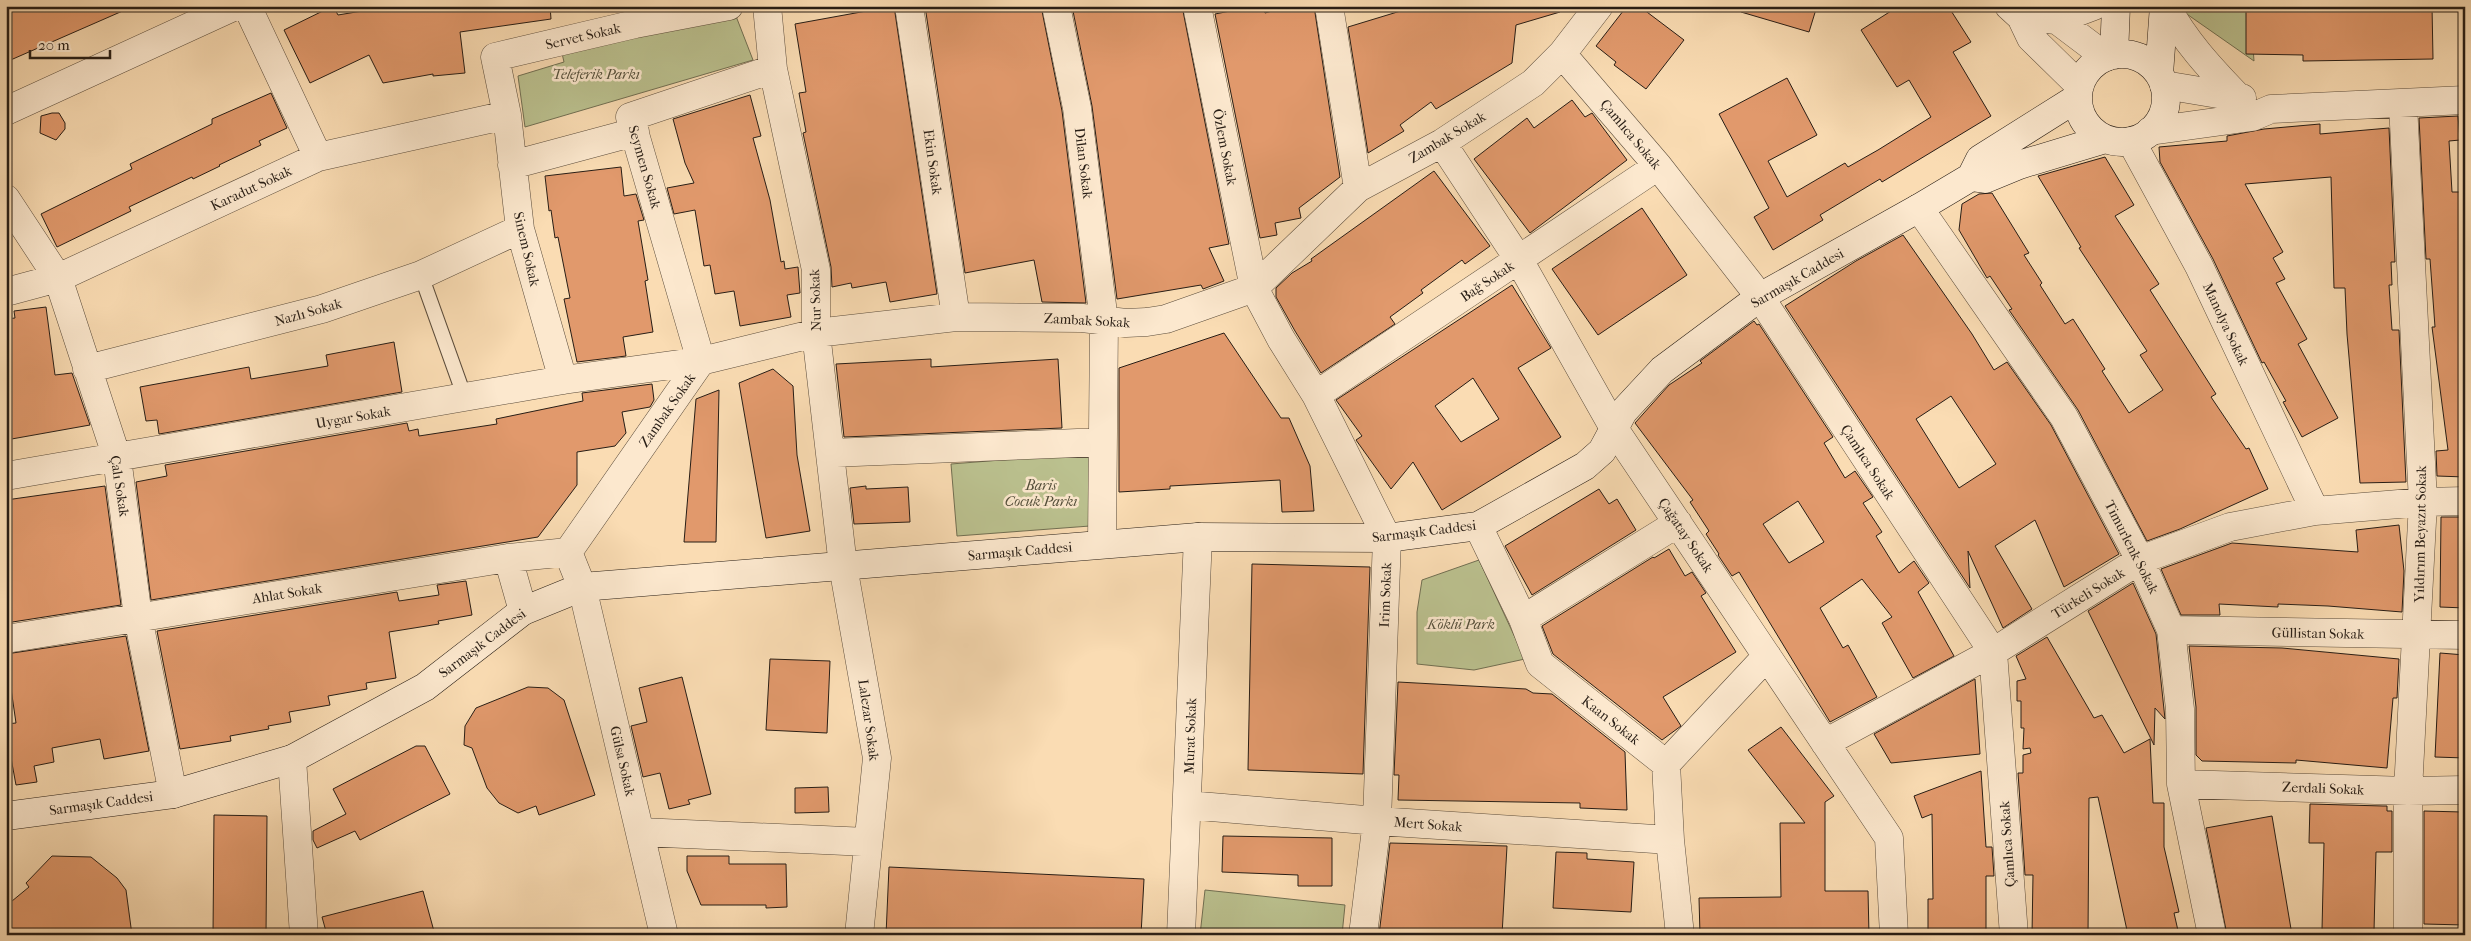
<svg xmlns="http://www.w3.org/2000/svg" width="2471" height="941" viewBox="0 0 2471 941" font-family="'IM FELL French Canon',serif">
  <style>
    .green { fill: #bbc18f; stroke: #716f52 }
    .building { fill: #e1996c; stroke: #271d15; fill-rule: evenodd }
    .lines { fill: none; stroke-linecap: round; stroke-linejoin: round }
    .lane-casing { stroke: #5c4d3c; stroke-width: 16 }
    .street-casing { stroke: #5c4d3c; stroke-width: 29 }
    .secondary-casing { stroke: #271d15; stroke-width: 29 }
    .lane { stroke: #fce8ce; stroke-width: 14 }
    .street { stroke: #fce8ce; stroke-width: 28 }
    .secondary { stroke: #fce8ce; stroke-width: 28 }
    .labels { text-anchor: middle; stroke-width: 5; stroke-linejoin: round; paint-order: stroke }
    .street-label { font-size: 14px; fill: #271d15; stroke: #fce8ce }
    .park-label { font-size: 14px; font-style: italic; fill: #534e3a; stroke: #fce8ce }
  </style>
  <rect width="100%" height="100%" fill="#fadcb3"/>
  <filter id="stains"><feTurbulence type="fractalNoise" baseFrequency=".004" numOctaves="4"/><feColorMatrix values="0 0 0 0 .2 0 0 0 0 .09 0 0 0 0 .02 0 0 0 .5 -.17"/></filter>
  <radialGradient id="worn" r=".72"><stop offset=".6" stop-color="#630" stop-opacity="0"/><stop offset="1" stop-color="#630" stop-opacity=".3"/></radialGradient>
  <path class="green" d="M2180,6H2250L2254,61L2181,10Z
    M734,11L753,60L525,127L518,76L564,62L561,49Z
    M1090,453V526L957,536L951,464Z
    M1479,560L1525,659L1474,670L1417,664V612L1422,580Z
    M1205,890L1345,905L1342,935H1200Z"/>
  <path class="building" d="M6,6H134L6,62Z
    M333,6L338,15L392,6H550L551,19L460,32L465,73L433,76V74L383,83L369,55L310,83L284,30Z
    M894,6L937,294L890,302L886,282L852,288L851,283L832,287L831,267L803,133L806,132L799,93L806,92L795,24Z
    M925,6H1041L1062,111L1086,303L1042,302L1034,260L965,273Z
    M1072,6H1182L1229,244L1209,248L1224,281L1203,289L1201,285L1117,299L1092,106Z
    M1256,6H1263L1265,13L1290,6H1314L1340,177L1299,208L1301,218L1275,223L1277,235L1260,238L1215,14Z
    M1417,6H1559L1560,12L1516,25L1512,63L1436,109L1431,102L1400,125L1404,131L1368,153L1348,27Z
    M1627,6H1639L1684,40L1646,89L1614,65L1616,62L1596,46Z
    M1742,6H1817L1809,32L1741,12Z
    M1899,6H1948L1971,42L1953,52L1991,116L1882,182L1880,179L1820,215L1823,220L1773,250L1754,217L1769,208L1719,114L1787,78L1817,135L1768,161L1787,197L1845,163L1848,167L1878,150L1931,117L1909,80L1897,87L1861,30Z
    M2309,6H2432L2433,59L2303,61V55L2246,54V10H2309Z
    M271,93L287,128L259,141L261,145L219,165L220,166L193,179L192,177L129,207L131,211L57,247L41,214L132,169L130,164L212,124V119Z
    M750,95L761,136L753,138L770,200L781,262L784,261L785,269L798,267L800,293L787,295L791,317L740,326L734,291L715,294L710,265L704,266L695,210L674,214L667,188L694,183L685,163L673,119Z
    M1572,100L1585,117L1592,113L1627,160L1530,233L1474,159L1527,118L1534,128Z
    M52,113H59L65,123V129L56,140L40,133L41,116Z
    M2458,116L2460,140L2449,141L2452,192H2460V204H2465V477L2437,476L2436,451L2448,450L2432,327H2435L2430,259H2426L2419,118Z
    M2320,124V134L2389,128L2395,262H2391L2392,285H2389L2392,330H2399L2406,482L2360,483L2347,334L2345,288H2334L2331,177L2245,184L2283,252L2273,258L2285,279L2276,283L2307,339L2298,344L2338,418L2302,437L2283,402L2286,401L2264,362L2262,363L2213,259L2160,162L2159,147L2227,141V136L2264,129Z
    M2105,157L2134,205L2115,216L2159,284L2150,290L2216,394L2211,397L2246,449L2249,448L2268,489L2180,529L2147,541L2078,410L2009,310L2012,309L1990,276L1987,278L1959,230L1962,204L1979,194L1992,193L2029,253L2024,255L2042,283L2040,285L2065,324L2073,319L2105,369L2102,371L2129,413L2163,390L2140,355L2147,351L2079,248L2081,247L2038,176Z
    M621,167L624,196L636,194L644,220L638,221L648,280L645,281L653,332L623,337L626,356L577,362L564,299L570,298L558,237L555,238L551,210L549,211L545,176Z
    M1434,171L1490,246L1465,264L1462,260L1421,290L1423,293L1390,317L1395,324L1321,373L1295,331L1276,297V288L1292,273L1312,261L1311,259Z
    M1642,208L1687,275L1598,335L1552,269Z
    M1903,235L1972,334L1994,370L2007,362L2051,425L2119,554L2064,587L2035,520L1995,546L2032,609L2003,628L1968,551L1970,588L1785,306L1856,261ZM1951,396L1996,464L1959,488L1916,419Z
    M1512,285L1551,348L1518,368L1561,437L1442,510L1413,462L1391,489L1356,440L1362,436L1336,400ZM1473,378L1499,419L1461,442L1435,406Z
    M46,307L55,375L72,373L90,425L6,440V319L15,318L14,311Z
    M1754,321L1757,325L1759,324L1833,437L1824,443L1845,478L1855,471L1873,497L1863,503L1882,532L1876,536L1899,573L1914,561L1929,583L1918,592L1954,656L1913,678L1882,623L1892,617L1862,579L1820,608L1843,648L1848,645L1877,697L1830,722L1739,572L1732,576L1718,555L1719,554L1706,534L1709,531L1690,502L1693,500L1635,423L1669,385L1702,363L1700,361ZM1798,501L1824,542L1789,563L1763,524Z
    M1224,333L1281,418H1289L1310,466L1314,511L1282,512L1280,480L1170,486V489L1119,492V368Z
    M394,342L402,392L159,434L157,420L146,421L140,387L249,367L251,379L328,366L326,355Z
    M931,359V367L1058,359L1062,428L844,437L836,364Z
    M773,369L793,386L797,455L810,531L766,538L739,383Z
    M652,384L654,400L650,407L622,412L626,433L615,446L577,452V485L538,537L151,600L136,482L167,476L165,465L407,423L409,431L418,429L419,436L497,424L496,419L583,401L582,393Z
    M719,390L716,542H684L696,399Z
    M105,486L121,605L6,623V500Z
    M866,486V489L908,487L910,522L854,524L850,488Z
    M1599,489L1609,504L1617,499L1636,530L1532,595L1505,546Z
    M2441,517H2465V608L2440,607Z
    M2399,525L2404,571L2402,612L2328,606L2278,604V607L2219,604L2220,615H2181L2161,569L2232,543L2358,552L2356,530Z
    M1669,549L1685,576L1692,572L1706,593L1701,596L1736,652L1663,697L1681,726L1662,740L1553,654L1542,626L1653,557L1654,558Z
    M1252,564L1370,567L1363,774L1248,770Z
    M466,581L472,615L438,621L439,624L389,632L396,678L366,683L367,689L328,696L330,705L289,712L291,722L268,726L269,729L230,736L231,741L180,749L157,631L397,592L399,601L439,595L437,585Z
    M2133,583L2156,634L2165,719L2155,708L2154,745L2088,611Z
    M126,636L149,751L104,759L100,739L52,748L54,762L34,766L37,782L16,785L6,731V724L16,723L6,654Z
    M2047,637L2094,718L2102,715L2124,753L2150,739L2153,803H2164V847L2179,912L2174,913L2179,935H2128L2098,797L2089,798L2088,935H2032L2033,875H2025L2018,773H2023V755L2031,753L2030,748L2023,749L2024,728H2021V701H2017V681L2026,679L2016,656Z
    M2189,646L2282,648L2399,659L2397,698H2393L2387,768L2296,760V763L2202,761L2196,755V707Z
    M2440,653L2465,655V758L2435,757Z
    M770,659L830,661L827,733L766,730Z
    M682,677L711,794L688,800L690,804L669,809L660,773L643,777L631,726L647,722L639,688Z
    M1975,679L1980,754L1891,763L1874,734Z
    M1398,682L1526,689L1533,693L1552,694L1625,752L1627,810L1580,808V803L1398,800L1399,775H1394Z
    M528,687L548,688L564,700L595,795L539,815L536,806L518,813L499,803L487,788L472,748L464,745L465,726L476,708Z
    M1781,727L1834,796L1825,802V891H1868L1869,935H1700L1699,898L1781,897L1780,823H1805L1748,750Z
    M416,746H425L450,794L360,840L355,831L317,848L313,840V831L346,814L333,789Z
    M1981,771L1986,847H1992L1994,876H1986V935H1928V899H1933L1932,814L1922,818L1914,796Z
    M828,787L829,812L795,813V788Z
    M2310,804L2383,806H2387V811H2392V852H2376L2374,931L2322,930L2324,843H2309Z
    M2424,811L2462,812L2461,874H2465V925L2424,924Z
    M214,815L267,816L266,935H213Z
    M2272,816L2292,935H2227L2206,828Z
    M1223,836L1332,838V886H1298V875L1222,872Z
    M1390,843L1507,846L1502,935H1379Z
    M1556,852L1587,853V859L1634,862L1631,912L1553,908Z
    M52,856L91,857L117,878L126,890L132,935H11L6,925V906L29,887L26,883Z
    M687,856H729V864H786L787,907L766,908V905H701L687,871Z
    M889,867L1144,879L1141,935H886Z
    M423,891L435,935H327L322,917Z"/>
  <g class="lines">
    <g class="lane-casing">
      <path id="lane" d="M421,275L465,398"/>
    </g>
    <g class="street-casing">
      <path id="street" d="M247,6L318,157
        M767,6L773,69L816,270V333L843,566L877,758L859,935
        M909,6L956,317
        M1056,6L1077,108L1104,321L1102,544
        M1197,6L1254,288L1281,339L1316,395L1387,538L1377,821L1363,935
        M1329,6L1358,188
        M2009,6L2021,17L2031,38L2079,85
        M2166,6C2185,41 2209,67 2236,95
        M2021,17L2057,20L2106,57
        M2057,20L2094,6
        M1562,54L1658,166L1760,297L1993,652L2014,935
        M2164,85L2242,98
        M2403,104L2423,502L2408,791V935
        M6,111L235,6
        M2150,131L2252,117L2271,109L2465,100
        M2131,141L2199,266L2315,511
        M1442,143L1519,260L1615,430L1889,838L1894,935
        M512,165L635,132
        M6,199L58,278L117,458L138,617L173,794
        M1919,208L2064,417L2140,560L2171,630L2180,709L2181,784L2212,935
        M6,292L58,278L318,157L507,115
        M87,369L322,309L421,275L520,229
        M563,380L520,229L507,115L495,57L635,24L729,6
        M1316,395L1658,166
        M830,453L1102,442
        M6,476L563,380L701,361L630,117L773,69
        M1478,526L1523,619L1540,664L1666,764L1670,840L1680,935
        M568,552L701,361L816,333L956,317L1082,318L1126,323L1147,322L1166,319L1254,288L1358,188L1442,143L1533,83L1562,54L1599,6
        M568,552L582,587L664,935
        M508,558L523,611
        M1523,619L1678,523
        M2171,630L2465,635
        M6,639L508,558L568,552
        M1825,743L1993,652L2140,560L2230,527L2315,511L2423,502L2465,501
        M292,759L304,935
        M1666,764L1767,656
        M2181,784L2408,791L2465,790
        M1187,805L1377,821L1670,840
        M640,832L868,842
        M1181,935L1198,537"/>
    </g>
    <g class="secondary-casing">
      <path id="secondary" d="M2078 98a44 44 0 1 1 88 0a44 44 0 1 1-88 0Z
        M2114,55L2116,6
        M2159,74L2164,6
        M1971,177L1985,179L2019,165L2105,139
        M6,816L173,794L292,759L425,687L523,611L582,587L1198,537L1387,538L1478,526L1585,466L1602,451L1623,412L1662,370L1760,297L1919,208L1971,177L1980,159L2077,98"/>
    </g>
    <use href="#lane" class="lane"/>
    <use href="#street" class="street"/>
    <use href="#secondary" class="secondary"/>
  </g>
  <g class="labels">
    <g class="street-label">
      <text transform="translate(583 36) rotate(-13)" y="5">Servet Sokak</text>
      <text transform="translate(1631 134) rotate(50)" y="5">Çamlıca Sokak</text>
      <text transform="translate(1447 137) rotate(-31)" y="5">Zambak Sokak</text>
      <text transform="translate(1225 147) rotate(79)" y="5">Özlem Sokak</text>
      <text transform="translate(933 162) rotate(82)" y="5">Ekin Sokak</text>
      <text transform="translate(1084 163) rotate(83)" y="5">Dilan Sokak</text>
      <text transform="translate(645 167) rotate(74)" y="5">Seymen Sokak</text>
      <text transform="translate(251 188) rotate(-25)" y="5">Karadut Sokak</text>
      <text transform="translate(527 249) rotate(77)" y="5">Sinem Sokak</text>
      <text transform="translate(1797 278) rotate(-30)" y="5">Sarmaşık Caddesi</text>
      <text transform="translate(1487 281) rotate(-34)" y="5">Bağ Sokak</text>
      <text transform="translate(815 300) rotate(-92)" y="5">Nur Sokak</text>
      <text transform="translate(308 312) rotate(-16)" y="5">Nazlı Sokak</text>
      <text transform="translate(1087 320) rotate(3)" y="5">Zambak Sokak</text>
      <text transform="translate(2226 324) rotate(65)" y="5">Manolya Sokak</text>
      <text transform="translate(667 410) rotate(-55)" y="5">Zambak Sokak</text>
      <text transform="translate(353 417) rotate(-10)" y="5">Uygar Sokak</text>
      <text transform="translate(1868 462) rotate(57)" y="5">Çamlıca Sokak</text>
      <text transform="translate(120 486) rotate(81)" y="5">Çalı Sokak</text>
      <text transform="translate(1424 531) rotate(-7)" y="5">Sarmaşık Caddesi</text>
      <text transform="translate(2420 534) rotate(-89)" y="5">Yıldırım Beyazıt Sokak</text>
      <text transform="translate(1686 535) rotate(56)" y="5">Çağatay Sokak</text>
      <text transform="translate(2132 547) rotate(63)" y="5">Timurlenk Sokak</text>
      <text transform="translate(1020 551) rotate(-5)" y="5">Sarmaşık Caddesi</text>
      <text transform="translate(287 593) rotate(-9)" y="5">Ahlat Sokak</text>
      <text transform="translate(2088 593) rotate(-32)" y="5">Türkeli Sokak</text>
      <text transform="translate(1385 595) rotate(-88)" y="5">Irim Sokak</text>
      <text transform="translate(2318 633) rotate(1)" y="5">Güllistan Sokak</text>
      <text transform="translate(482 643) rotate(-37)" y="5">Sarmaşık Caddesi</text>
      <text transform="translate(869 720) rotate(82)" y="5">Lalezar Sokak</text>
      <text transform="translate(1611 720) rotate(38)" y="5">Kaan Sokak</text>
      <text transform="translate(1190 736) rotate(-88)" y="5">Murat Sokak</text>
      <text transform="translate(623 761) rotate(77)" y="5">Gülsa Sokak</text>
      <text transform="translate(2323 788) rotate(2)" y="5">Zerdali Sokak</text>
      <text transform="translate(101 803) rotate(-8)" y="5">Sarmaşık Caddesi</text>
      <text transform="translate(1428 824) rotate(4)" y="5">Mert Sokak</text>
      <text transform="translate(2007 844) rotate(-94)" y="5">Çamlıca Sokak</text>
    </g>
    <g class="park-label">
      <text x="596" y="79">Teleferik Parkı</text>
      <text x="1041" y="490">Baris<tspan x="1041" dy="16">Cocuk Parkı</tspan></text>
      <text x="1461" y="629">Köklü Park</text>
    </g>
  </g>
  <rect width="2471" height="941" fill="none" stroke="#fadcb3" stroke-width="25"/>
  <rect x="8" y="8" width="2456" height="926" fill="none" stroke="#271d15" stroke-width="2.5"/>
  <rect x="12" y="12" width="2446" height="916" fill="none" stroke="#271d15"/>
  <path d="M30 50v8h80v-8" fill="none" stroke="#271d15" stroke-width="2.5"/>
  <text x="38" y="50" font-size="15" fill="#271d15" stroke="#fce8ce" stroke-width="4" paint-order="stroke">20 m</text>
  <rect width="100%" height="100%" filter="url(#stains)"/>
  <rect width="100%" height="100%" fill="url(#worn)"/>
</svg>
